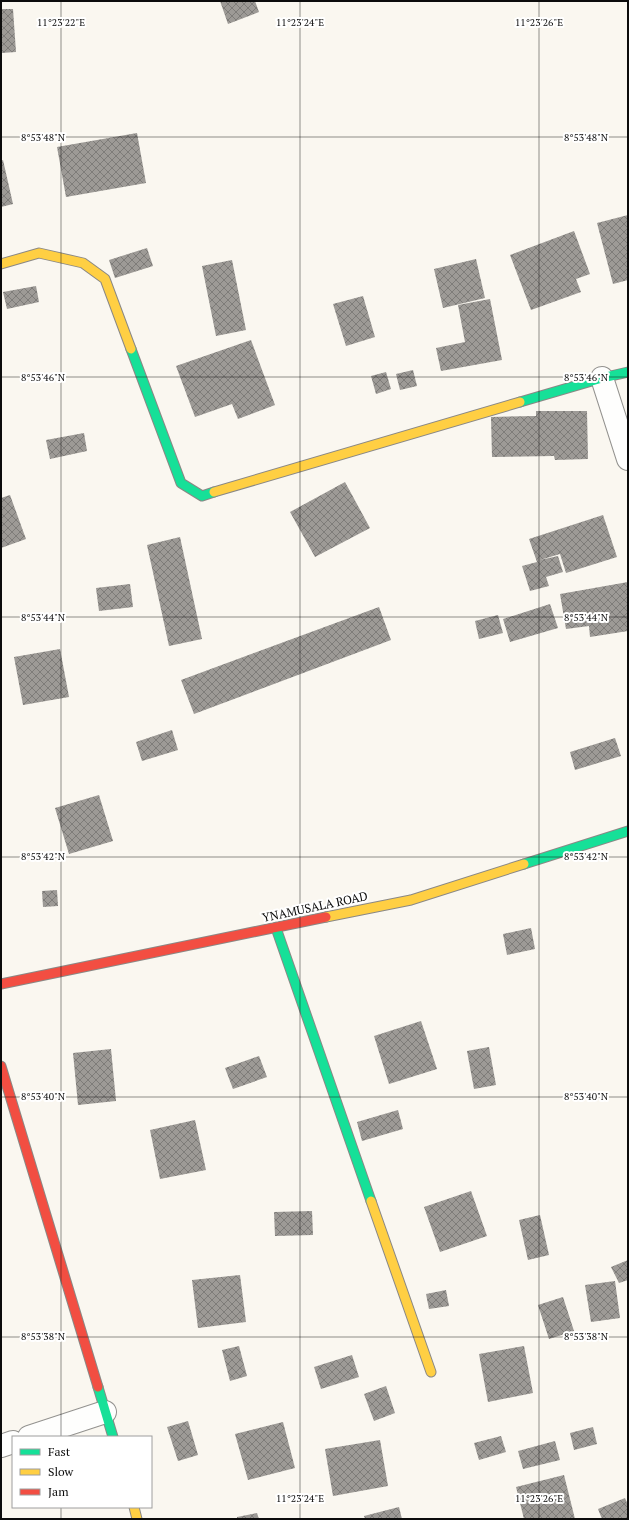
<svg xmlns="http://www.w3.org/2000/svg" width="629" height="1520" viewBox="0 0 629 1520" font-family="'PT Serif',serif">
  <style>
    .building { fill: url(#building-cross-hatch) }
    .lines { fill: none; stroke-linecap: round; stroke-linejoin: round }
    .street-casing { stroke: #93928f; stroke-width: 24 }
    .fast-casing { stroke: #8a8885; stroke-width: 11 }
    .slow-casing { stroke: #8a8885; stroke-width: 11 }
    .jam-casing { stroke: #8a8885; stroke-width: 11 }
    .street { stroke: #fefefd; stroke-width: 22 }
    .fast { stroke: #16e098; stroke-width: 9 }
    .slow { stroke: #ffcf43; stroke-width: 9 }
    .jam { stroke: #f24e42; stroke-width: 9 }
    .ticks { fill: none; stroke: #0c0c0c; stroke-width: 1; stroke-opacity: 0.45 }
    .labels { text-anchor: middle; stroke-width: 4; stroke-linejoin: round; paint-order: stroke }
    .street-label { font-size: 12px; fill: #0c0c0c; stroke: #fff }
    .ticks-label { font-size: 10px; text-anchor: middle; fill: #0c0c0c; stroke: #fff; stroke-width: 4; stroke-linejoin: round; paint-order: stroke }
  </style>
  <defs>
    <pattern id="building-cross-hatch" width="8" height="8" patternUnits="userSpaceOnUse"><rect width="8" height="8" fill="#9d9a96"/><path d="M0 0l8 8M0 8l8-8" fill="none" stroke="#7e7c79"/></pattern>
  </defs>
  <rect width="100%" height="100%" fill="#faf7f0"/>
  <path class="building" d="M220,1H255L259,12L228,24Z
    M1,9H13L16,52L1,53Z
    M137,133L146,183L66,197L57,147Z
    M3,160L13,204L1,207V161Z
    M628,215V280L613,284L597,223Z
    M574,231L590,274L576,279L581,292L531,310L510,255Z
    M147,248L153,266L115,278L109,260Z
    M476,259L485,298L443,308L434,269Z
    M232,260L246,330L216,336L202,266Z
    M36,286L39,302L7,309L3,292Z
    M363,296L375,337L346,346L333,304Z
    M490,299L502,360L441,371L436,348L465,342L458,305Z
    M251,340L275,405L238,419L232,404L195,417L176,366Z
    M413,370L417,386L400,390L396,374Z
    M386,372L391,389L376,394L371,376Z
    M536,411H587L588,459L555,460L554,456L492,457L491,417L536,416Z
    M84,433L87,451L50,459L46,440Z
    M345,482L370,528L315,557L290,512Z
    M10,495L26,539L1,548V498Z
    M603,515L617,557L566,573L560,554L540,560L558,556L563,572L546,577L549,586L530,591L522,566L537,562L529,539Z
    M180,537L202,639L169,646L147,545Z
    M628,582V631L590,637L589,626L566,629L560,594Z
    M130,584L133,607L99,611L96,588Z
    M550,604L558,628L510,642L503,619Z
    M379,607L391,640L194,714L181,680Z
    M498,615L503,633L479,639L475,621Z
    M60,649L69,697L23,705L14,657Z
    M172,730L178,750L142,761L136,742Z
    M615,738L621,756L575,770L570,752Z
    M99,795L113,841L69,854L55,808Z
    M57,890L58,906L43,907L42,891Z
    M531,928L535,949L507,955L503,934Z
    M421,1021L437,1069L389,1084L374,1036Z
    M489,1047L496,1085L474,1089L467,1051Z
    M111,1049L116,1101L78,1105L73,1053Z
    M259,1056L267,1077L233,1089L225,1068Z
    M398,1110L403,1129L362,1141L357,1122Z
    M195,1120L206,1170L160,1179L150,1130Z
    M471,1191L487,1236L440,1252L424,1207Z
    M312,1211L313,1235L275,1236L274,1212Z
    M540,1215L549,1255L528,1260L519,1220Z
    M628,1260V1280L619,1283L611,1267Z
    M240,1275L246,1322L198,1328L192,1280Z
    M615,1281L620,1318L591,1322L585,1285Z
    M446,1290L449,1306L429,1309L426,1294Z
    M563,1297L574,1331L549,1339L538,1305Z
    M239,1346L247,1376L230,1381L222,1350Z
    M524,1346L533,1393L488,1402L479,1354Z
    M352,1355L359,1377L321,1389L314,1367Z
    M386,1386L395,1413L374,1421L364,1394Z
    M188,1421L198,1455L178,1461L167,1427Z
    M283,1422L295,1468L248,1480L235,1434Z
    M593,1427L597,1444L574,1450L570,1433Z
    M501,1436L506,1452L479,1460L474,1443Z
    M380,1440L388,1486L333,1496L325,1449Z
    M555,1441L560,1460L523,1469L518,1451Z
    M564,1475L575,1519H524L516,1487Z
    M625,1498L628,1505V1519H602L598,1509Z
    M399,1507L402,1519H365L364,1516Z
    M257,1513L259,1519H237V1517Z"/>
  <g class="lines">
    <g class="street-casing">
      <path id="street" d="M602,378L628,459
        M29,1437L105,1412
        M1,1446L13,1442"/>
    </g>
    <g class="fast-casing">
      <path id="fast" d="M131,349L181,483L202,496L214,492
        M520,402L602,378L628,372
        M524,864L628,831
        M276,928L371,1201
        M98,1387L113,1437"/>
    </g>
    <g class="slow-casing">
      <path id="slow" d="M1,264L39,253L83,263L105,279L131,349
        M214,492L520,402
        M326,917L411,900L524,864
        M371,1201L431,1372
        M134,1507L137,1519"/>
    </g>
    <g class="jam-casing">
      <path id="jam" d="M1,984L326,917
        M1,1066L98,1387"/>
    </g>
    <use href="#street" class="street"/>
    <use href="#fast" class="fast"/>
    <use href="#slow" class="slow"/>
    <use href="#jam" class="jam"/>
  </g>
  <path class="ticks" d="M61,1V1437M300,1V1519M539,1V1519M1,137H628M1,377H628M1,617H628M1,857H628M1,1097H628M1,1337H628M61,1507V1519"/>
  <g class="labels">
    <g class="street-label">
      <text transform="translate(315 907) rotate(-12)" y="4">YNAMUSALA ROAD</text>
    </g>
  </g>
  <g class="ticks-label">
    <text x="61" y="26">11°23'22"E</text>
    <text x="300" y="26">11°23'24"E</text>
    <text x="539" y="26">11°23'26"E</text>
    <text x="43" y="141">8°53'48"N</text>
    <text x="586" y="141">8°53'48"N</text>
    <text x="43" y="381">8°53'46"N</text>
    <text x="586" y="381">8°53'46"N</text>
    <text x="43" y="621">8°53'44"N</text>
    <text x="586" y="621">8°53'44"N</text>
    <text x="43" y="860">8°53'42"N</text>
    <text x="586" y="860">8°53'42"N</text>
    <text x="43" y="1100">8°53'40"N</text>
    <text x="586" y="1100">8°53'40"N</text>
    <text x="43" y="1340">8°53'38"N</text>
    <text x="586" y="1340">8°53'38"N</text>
    <text x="300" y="1502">11°23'24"E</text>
    <text x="539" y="1502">11°23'26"E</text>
  </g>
  <rect width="629" height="1520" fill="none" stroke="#0c0c0c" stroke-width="4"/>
  <rect x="12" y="1436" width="140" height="72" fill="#ffffff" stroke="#9e9e9e"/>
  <rect x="20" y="1449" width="20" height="6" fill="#16e098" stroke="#9e9e9e"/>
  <text x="48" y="1456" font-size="12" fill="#0c0c0c">Fast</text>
  <rect x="20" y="1469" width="20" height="6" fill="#ffcf43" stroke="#9e9e9e"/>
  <text x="48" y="1476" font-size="12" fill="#0c0c0c">Slow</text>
  <rect x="20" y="1489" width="20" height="6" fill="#f24e42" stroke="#9e9e9e"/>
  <text x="48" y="1496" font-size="12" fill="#0c0c0c">Jam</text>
</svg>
